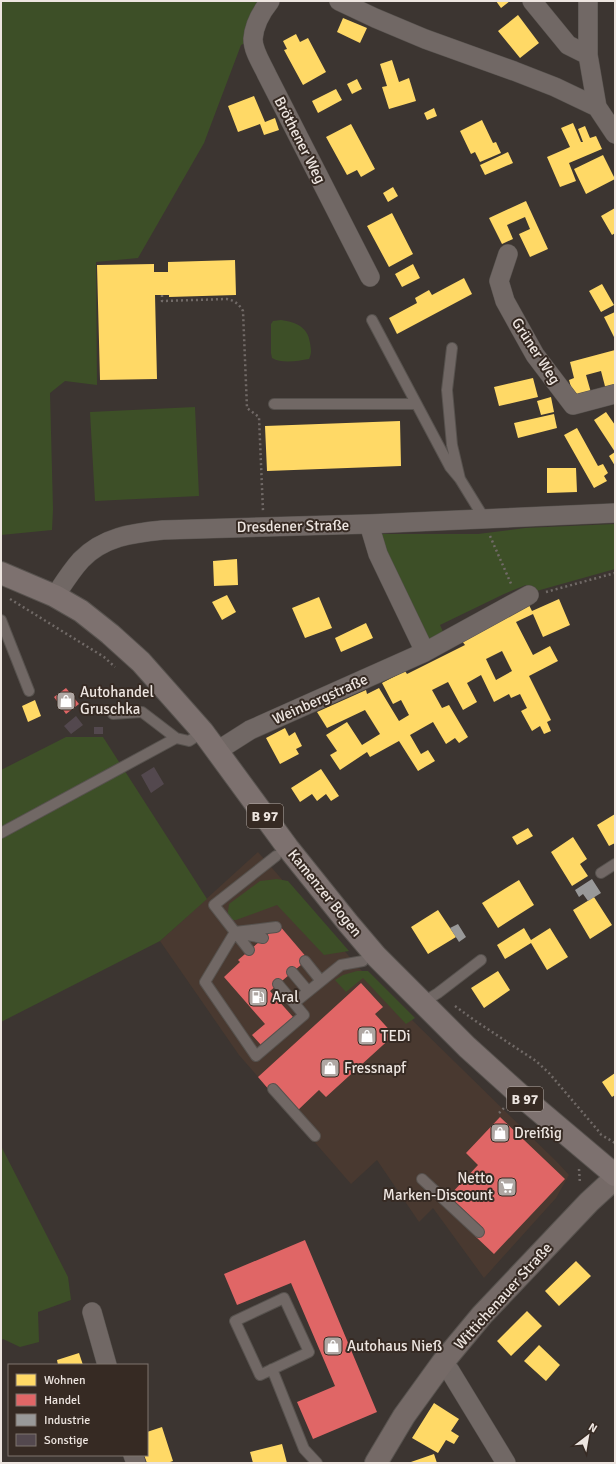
<svg xmlns="http://www.w3.org/2000/svg" width="616" height="1464" viewBox="0 0 616 1464" font-family="Signika,sans-serif">
  <style>
    .commercial { fill: #493930 }
    .green { fill: #3d4f27 }
    .homes { fill: #ffd966; fill-rule: evenodd }
    .shops { fill: #e06666 }
    .industry { fill: #999 }
    .building { fill: #53484e }
    .lines { fill: none; stroke-linecap: round; stroke-linejoin: round }
    .service-casing { stroke: #57524e; stroke-width: 12 }
    .minor-casing { stroke: #57524e; stroke-width: 20 }
    .secondary-casing { stroke: #57524e; stroke-width: 24 }
    .primary-casing { stroke: #57524e; stroke-width: 24 }
    .path { stroke: #716a67; stroke-width: 2.5; stroke-dasharray: 2 3; stroke-linecap: butt }
    .service { stroke: #716865; stroke-width: 10 }
    .minor { stroke: #716865; stroke-width: 19 }
    .secondary { stroke: #756a67; stroke-width: 22 }
    .primary { stroke: #7d716f; stroke-width: 22 }
    .labels { text-anchor: middle; stroke-width: 4; stroke-linejoin: round; paint-order: stroke }
    .shield { fill: #362a23; stroke: #b6ada7; stroke-width: 1 }
    .shield-label { font-size: 14px; font-weight: bold; fill: #ede5e0 }
    .street-label { font-size: 15px; fill: #ede5e0; stroke: #362a23 }
    .poi-label { font-size: 15px; fill: #ede5e0; stroke: #362a23; text-anchor: start }
  </style>
  <rect width="100%" height="100%" fill="#3c3531"/>
  <path class="commercial" d="M258,852L362,971L558,1163L569,1175L556,1198L484,1278L433,1208L419,1222L377,1160L351,1184L239,1055L160,941Z"/>
  <path class="green" d="M1,1H270L253,39L241,45L204,143L138,258L96,262L97,385L65,381L50,393L53,509L52,530L1,535Z
    M281,320C296,322 308,327 310,343C311,349 312,353 309,359C298,361 282,364 272,358L271,353V324L273,321Z
    M195,407L199,496L95,501L90,412Z
    M615,524V569L533,592L526,585L504,594L440,625L445,636L429,640L388,558L380,534H478L525,528Z
    M66,737H103L207,899L160,941L1,1022V770Z
    M277,879L288,881L349,951L324,955L277,905L236,920H231L228,916V911L229,904L260,881Z
    M357,971H368L415,1018L406,1024L363,978L346,992L335,980L343,975Z
    M1,1146L68,1277L71,1300L38,1312L39,1342L20,1347L3,1339L1,1340Z"/>
  <path class="homes" d="M496,1H510L501,8Z
    M518,15L539,43L520,58L498,31Z
    M343,18L367,28L360,43L337,32Z
    M296,34L300,42L308,38L326,72L303,85L284,50L287,49L283,41Z
    M392,60L399,82L409,78L416,101L389,109L382,87L387,86L380,64Z
    M357,79L362,89L352,94L347,84Z
    M336,89L342,100L318,113L312,101Z
    M254,96L265,122L275,118L279,130L264,135L260,124L238,132L228,106Z
    M434,108L437,116L427,120L424,113Z
    M482,120L493,143L496,142L501,153L480,162L475,152L471,154L460,131Z
    M573,123L581,142H583L578,129L585,126L590,138L596,136L602,149L569,163L576,181L560,187L547,157L570,147L561,128Z
    M351,124L375,169L361,177L357,170L347,175L326,137Z
    M508,152L513,163L485,175L480,165Z
    M603,155L615,179L586,194L574,169Z
    M393,187L398,196L388,202L383,193Z
    M526,201L548,249L530,257L519,234L530,229L525,217L507,225L513,239L502,244L489,218Z
    M615,208V233L612,235L601,216Z
    M392,213L413,254L389,267L367,226Z
    M235,260L236,295L169,297V295H155L157,379L100,380L97,265L154,264V272H168V262Z
    M413,264L420,278L402,287L395,274Z
    M464,278L472,294L397,334L389,318L417,303L415,298L429,290L432,295Z
    M602,284L614,305L601,312L589,291Z
    M615,312V339L604,317Z
    M615,350V388L606,390L601,371L586,375L592,396L575,401L569,380L574,378L570,362Z
    M533,378L538,397L499,406L494,387Z
    M551,397L554,412L541,415L537,401Z
    M606,412L615,425V466L609,456L615,452L594,420Z
    M554,414L557,428L518,438L514,423Z
    M400,421L401,466L267,471L265,426Z
    M577,428L598,466L603,464L608,473L604,476L607,481L594,488L564,435Z
    M547,468H576L577,492L547,493Z
    M237,559L238,585L214,586L213,561Z
    M227,595L236,612L222,620L212,602Z
    M319,597L332,628L305,638L292,608Z
    M559,599L570,625L543,637L533,614L516,622L533,655L550,646L558,661L529,676L551,720L547,722L551,731L544,734L540,726L532,731L521,711L527,708L520,694L511,698L509,694L494,702L481,675L467,683L477,702L463,710L448,682L432,690L442,708L449,705L468,737L459,743L455,738L446,744L433,722L410,735L421,754L428,750L435,761L418,771L399,741L370,757L367,752L340,770L330,755L337,751L326,735L347,722L362,745L380,734L365,710L327,728L317,712L366,690L367,694L379,688L399,721L409,715L401,700L393,704L382,683L405,671L407,674L465,645L462,641L527,601L532,611ZM502,651L512,671L496,680L486,659Z
    M366,623L373,638L341,652L335,638Z
    M35,700L41,716L28,722L22,706Z
    M285,728L289,736L295,732L302,746L296,749L299,754L280,764L266,738Z
    M321,769L339,796L331,801L326,794L317,801L312,794L300,802L291,788Z
    M615,814V843L609,846L597,825Z
    M528,828L533,836L517,845L512,837Z
    M573,837L587,859L580,864L588,876L572,886L551,852Z
    M519,880L534,905L498,928L482,903Z
    M594,897L612,925L590,939L573,910Z
    M438,910L456,937L428,954L411,927Z
    M524,928L531,940L550,928L568,957L547,970L531,943L505,959L497,945Z
    M498,971L510,990L484,1008L471,988Z
    M615,1073V1095L612,1097L602,1082Z
    M576,1261L591,1276L559,1306L545,1291Z
    M527,1311L542,1326L511,1356L497,1341Z
    M539,1345L560,1365L546,1381L524,1361Z
    M79,1353L83,1365H58L57,1360Z
    M434,1403L459,1419L451,1431L459,1436L454,1444L446,1440L438,1453L412,1438Z
    M162,1427L173,1461L167,1463H147L144,1455H147V1432Z
    M282,1444L287,1463H253L250,1452Z
    M434,1454L437,1463H408Z"/>
  <path class="shops" d="M66,688L79,704L66,714L54,697Z
    M279,925L308,959L270,991L293,1017L261,1045L252,1035L265,1024L224,977L240,962L238,960Z
    M361,983L383,1007L375,1014L394,1035L326,1097L319,1090L297,1111L270,1091L258,1077Z
    M500,1117L565,1179L494,1254L475,1236L483,1228L449,1196L478,1165L466,1153Z
    M305,1240L377,1412L313,1439L297,1402L335,1386L291,1283L237,1305L224,1274Z"/>
  <path class="industry" d="M592,879L601,893L588,901L583,894L579,897L575,890Z
    M458,924L466,937L459,942L450,928Z"/>
  <path class="building" d="M76,716L83,725L71,734L64,726Z
    M94,727H103V734H94Z
    M154,767L164,784L151,793L141,775Z"/>
  <g class="lines">
    <g class="service-casing">
      <path id="service" d="M372,320L450,467L460,479
        M452,348L447,390L452,445L460,479L484,518
        M274,404H416
        M1,620L29,691
        M113,714L142,712L176,738
        M1,833L176,738L189,741L203,732
        M601,873L615,864
        M235,932L205,982L256,1056L304,1015L278,984
        M235,932L276,927
        M242,934L263,938
        M249,950L214,905L276,856
        M305,961L321,981
        M292,972L308,991
        M294,1003L341,965L363,961
        M422,1003L438,993L481,960
        M273,1089L315,1136
        M422,1179L479,1232
        M284,1298L309,1352L260,1375L235,1321Z
        M272,1369L304,1449L317,1463"/>
    </g>
    <g class="minor-casing">
      <path id="minor" d="M270,1C262,11 254,25 253,39C253,51 262,64 267,75L370,277
        M339,1L375,18L425,39L514,71L555,87L597,107
        M532,1L568,45L588,55L597,107L615,134
        M588,1V55
        M508,254L499,281L505,301L535,355L573,405L615,394
        M369,524L378,554L425,652
        M55,596C63,584 71,571 81,560C103,537 132,533 163,530L369,524L615,513
        M217,751L250,730L425,652L529,595
        M92,1312L107,1365
        M443,1362L450,1371L506,1463
        M133,1455L136,1463"/>
    </g>
    <g class="secondary-casing">
      <path id="secondary" d="M376,1463L404,1416L443,1362L482,1315L589,1202L615,1178"/>
    </g>
    <g class="primary-casing">
      <path id="primary" d="M1,573L55,596L81,611L110,634L141,662L203,732L288,848L348,923L376,956L467,1047L519,1094L615,1175"/>
    </g>
    <path class="path" d="M162,295V301L227,299C235,301 239,304 243,311L247,408L259,417L263,511
      M490,536L512,586
      M546,592L615,573
      M10,599L104,657L115,667
      M455,1006L474,1020L536,1061L549,1073L601,1134
      M499,1113L506,1106
      M600,1134L615,1143
      M579,1169L580,1184"/>
    <use href="#service" class="service"/>
    <use href="#minor" class="minor"/>
    <use href="#secondary" class="secondary"/>
    <use href="#primary" class="primary"/>
  </g>
  <defs>
    <g id="shop-square" transform="scale(1)"><rect x="-9" y="-9" width="18" height="18" rx="4" fill="#afa7a3" stroke="#362a23"/><path d="M-5-2.5h2.3a2.7 3.5 0 0 1 5.4 0H5L5.5 6h-11ZM-1.5-2.5h3a1.5 2.3 0 0 0-3 0Z" fill="#fff"/></g>
    <g id="fuel-square" transform="scale(1)"><rect x="-9" y="-9" width="18" height="18" rx="4" fill="#afa7a3" stroke="#362a23"/><path d="M-5.5-6h7V0h2V4h1.3V-2.5L3-4.5l.8-.8L6-3V5H2.5V1h-1V6h-7ZM-4.2-4.7v3.2H.2V-4.7Z" fill="#fff"/></g>
    <g id="supermarket-square" transform="scale(1)"><rect x="-9" y="-9" width="18" height="18" rx="4" fill="#afa7a3" stroke="#362a23"/><path d="M-6-5.5h2.5l.6 2H6L4.5 2H-2.5L-4.4-4H-6ZM-1.5 3.2a1.3 1.3 0 1 0 .1 0ZM3 3.2a1.3 1.3 0 1 0 .1 0Z" fill="#fff"/></g>
  </defs>
  <g fill-rule="evenodd">
    <use href="#shop-square" x="66" y="701"/>
    <use href="#fuel-square" x="258" y="997"/>
    <use href="#shop-square" x="367" y="1036"/>
    <use href="#shop-square" x="330" y="1068"/>
    <use href="#shop-square" x="500" y="1133"/>
    <use href="#supermarket-square" x="507" y="1187"/>
    <use href="#shop-square" x="333" y="1346"/>
  </g>
  <g class="labels">
    <g class="shield">
      <rect x="247" y="804" width="36" height="24" rx="3"/>
      <rect x="507" y="1087" width="36" height="24" rx="3"/>
    </g>
    <g class="shield-label">
      <text x="265" y="821">B 97</text>
      <text x="525" y="1104">B 97</text>
    </g>
    <g class="street-label">
      <text transform="translate(300 140) rotate(63)" y="5">Bröthener Weg</text>
      <text transform="translate(536 351) rotate(57)" y="5">Grüner Weg</text>
      <text transform="translate(293 526) rotate(-1)" y="5">Dresdener Straße</text>
      <text transform="translate(320 699) rotate(-24)" y="5">Weinbergstraße</text>
      <text transform="translate(325 893) rotate(51)" y="5">Kamenzer Bogen</text>
      <text transform="translate(503 1296) rotate(-48)" y="5">Wittichenauer Straße</text>
    </g>
    <g class="poi-label">
      <text x="80" y="697">Autohandel<tspan x="80" dy="17">Gruschka</tspan></text>
      <text x="272" y="1002">Aral</text>
      <text x="381" y="1041">TEDi</text>
      <text x="344" y="1073">Fressnapf</text>
      <text x="514" y="1138">Dreißig</text>
      <text x="493" y="1183" text-anchor="end">Netto<tspan x="493" dy="17">Marken-Discount</tspan></text>
      <text x="347" y="1351">Autohaus Nieß</text>
    </g>
  </g>
  <rect width="616" height="1464" fill="none" stroke="#ede5e0" stroke-width="4"/>
  <rect x="8" y="1364" width="140" height="92" fill="#362a23" stroke="#7f756f"/>
  <rect x="16" y="1374" width="20" height="12" fill="#ffd966" stroke="#7f756f"/>
  <text x="44" y="1384" font-size="12" fill="#ede5e0">Wohnen</text>
  <rect x="16" y="1394" width="20" height="12" fill="#e06666" stroke="#7f756f"/>
  <text x="44" y="1404" font-size="12" fill="#ede5e0">Handel</text>
  <rect x="16" y="1414" width="20" height="12" fill="#999999" stroke="#7f756f"/>
  <text x="44" y="1424" font-size="12" fill="#ede5e0">Industrie</text>
  <rect x="16" y="1434" width="20" height="12" fill="#53484e" stroke="#7f756f"/>
  <text x="44" y="1444" font-size="12" fill="#ede5e0">Sonstige</text>
  <g transform="translate(588 1436) rotate(31)" stroke="#362a23" stroke-width="3" paint-order="stroke">
  <path d="M0-3L7 15L0 10L-7 15Z" fill="#ede5e0"/>
  <text y="-6" font-size="11" font-weight="bold" text-anchor="middle" fill="#ede5e0">N</text>
  </g>
</svg>
